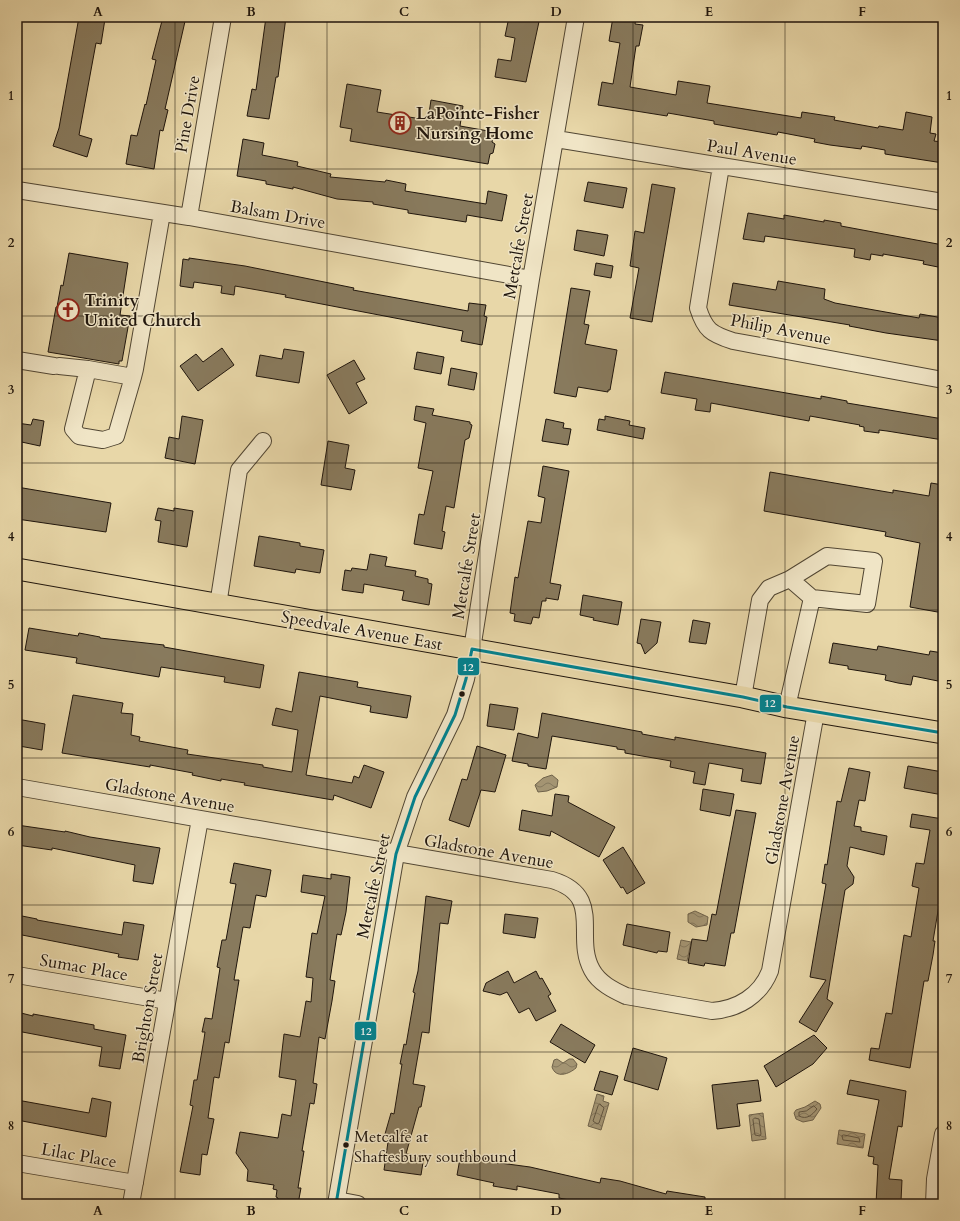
<svg xmlns="http://www.w3.org/2000/svg" width="960" height="1221" viewBox="0 0 960 1221" font-family="Cardo,serif">
  <style>
    .water { fill: url(#water-waves); stroke: #6f624a }
    .lines { fill: none; stroke-linecap: round; stroke-linejoin: round }
    .shore { stroke: #625540; stroke-width: 1 }
    .building { fill: #887a5d; stroke: #1f150c }
    .minor-casing { stroke: #514633; stroke-width: 18 }
    .major-casing { stroke: #1f150c; stroke-width: 23 }
    .minor { stroke: #f0e5c6; stroke-width: 16 }
    .major { stroke: #e8d7a8; stroke-width: 21 }
    .bus-1-casing { stroke: #f0e5c6; stroke-width: 6 }
    .bus-1 { stroke: #008290; stroke-width: 3 }
    .grid { fill: none; stroke: #1f150c; stroke-width: 1; stroke-opacity: 0.55 }
    .bus-dot { fill: #1f150c; stroke: #f0e5c6; stroke-width: 1.5 }
    .labels { text-anchor: middle; stroke-width: 3; stroke-linejoin: round; paint-order: stroke }
    .bus-label { font-size: 16px; fill: #1f150c; stroke: #f0e5c6; text-anchor: start }
    .poi-label { font-size: 17px; font-weight: bold; fill: #1f150c; stroke: #f0e5c6; text-anchor: start }
    .street-label { font-size: 17px; fill: #1f150c; stroke: #f0e5c6 }
    .line-badge { stroke: #f0e5c6; stroke-width: 1.5 }
    .badge-label { font-size: 11px; text-anchor: middle; font-weight: bold; fill: #fff }
    .neatline { fill: none; stroke: #1f150c; stroke-width: 1.5 }
    .grid-label { font-size: 13px; text-anchor: middle; font-weight: bold; fill: #1f150c }
  </style>
  <defs>
    <pattern id="water-waves" width="16" height="10" patternUnits="userSpaceOnUse"><rect width="16" height="10" fill="#a49573"/><path d="M0 5q4-4 8 0t8 0" fill="none" stroke="#85785d"/></pattern>
  </defs>
  <rect width="100%" height="100%" fill="#e8d7a8"/>
  <filter id="stains"><feTurbulence type="fractalNoise" baseFrequency=".005" numOctaves="4"/><feColorMatrix values="0 0 0 0 .2 0 0 0 0 .09 0 0 0 0 .02 0 0 0 .5 -.17"/></filter>
  <radialGradient id="worn" r=".72"><stop offset=".6" stop-color="#630" stop-opacity="0"/><stop offset="1" stop-color="#630" stop-opacity=".3"/></radialGradient>
  <path class="water" d="M552,775L558,780L557,787L547,791L538,792L535,785L543,778Z
    M695,911L708,917L707,925L696,927L688,922V914Z
    M681,940L691,942L687,961L677,959Z
    M557,1059L563,1063L569,1059H573L577,1064L576,1068C569,1074 556,1079 552,1067L554,1060Z
    M597,1094L604,1096L603,1101L609,1103L601,1130L588,1126Z
    M815,1101L820,1104L821,1108L813,1120L803,1122L796,1119L794,1113L796,1110L805,1107Z
    M763,1113L766,1139L752,1141L749,1115Z
    M839,1130L865,1134L863,1148L837,1144Z"/>
  <g class="lines">
    <path class="shore" d="M600,1104L604,1108L599,1123L597,1124L593,1121L598,1106Z
      M814,1106L817,1109C812,1115 807,1120 799,1116V1112L806,1111Z
      M755,1118L759,1119L761,1134L760,1136L755,1135L753,1120Z
      M844,1135L859,1138L860,1142L843,1140L842,1136Z"/>
  </g>
  <path class="building" d="M79,17L105,19L101,44L96,43L79,135L92,139L87,157L53,146L59,128Z
    M163,17H186L165,109L168,110L163,131L160,130L154,169L126,164L131,135L137,136L145,104L146,105L156,60L152,59Z
    M266,17H286L278,77H276L269,119L247,116L252,89L256,90Z
    M509,17H540L526,82L495,77L498,59L511,61L515,38L505,36Z
    M613,17H636L635,24L643,25L639,46H636L630,87L676,95L678,81L710,86L707,103L801,118L802,112L835,117L834,120L878,128L879,126L903,130L906,112L932,117L930,133L936,134L934,141L943,142V163L885,154V150L862,146L861,149L830,145L814,142L815,139L778,132L777,135L714,124V121L668,113L667,116L598,105L602,82L613,84L620,43L609,41Z
    M347,84L381,90L377,112L428,120L431,100L463,106L460,126L494,132L492,142L495,144L493,153L490,154L488,164L350,141L352,129L340,127Z
    M243,139L264,143L262,155L298,162L297,166L331,174L330,177L385,182L386,180L406,184L405,191L486,204L488,191L507,195L502,221L467,215L466,222L434,217L408,213V210L373,204V202L337,199L293,187V189L266,184V181L237,176Z
    M588,182L627,188L623,208L584,201Z
    M652,184L675,188L652,322L630,318L639,268L630,266L635,231L644,233Z
    M748,213L784,219V215L824,222V220L841,223V226L943,245V268L923,264L924,261L883,254V256L871,254L870,260L854,257L855,249L765,236L764,242L743,239Z
    M577,230L608,235L604,256L574,250Z
    M69,253L128,263L120,315L130,316L122,361H119V364L48,352L56,307H57L61,285L63,286Z
    M189,258L245,266L354,288L353,290L468,311L469,303L486,305L484,316L487,317L482,345L461,341L463,331L285,297L286,295L235,286L234,295L221,293L222,286L194,282L193,288L180,286L183,259L189,260Z
    M596,263L613,266L611,278L594,275Z
    M778,281L825,289L824,299L835,303L919,318L920,314L943,318V341L886,333L849,326L850,325L729,305L733,283L776,290Z
    M571,288L590,291L584,324L589,325L585,344L617,350L610,390H608V392L578,387L576,397L554,393Z
    M222,348L234,365L198,391L180,366L196,354L203,362Z
    M284,349L304,352L299,383L256,376L260,355L282,359Z
    M417,352L444,357L441,374L414,369Z
    M354,360L365,379L356,383L367,403L349,414L327,375Z
    M451,368L477,373L474,390L448,385Z
    M665,372L821,399V396L847,401V403L943,419V440L887,431L879,430V433L864,431V427L859,426L860,425L810,416L809,421L711,403L710,412L695,410L697,399L661,393Z
    M416,406L434,409L432,415L470,422V424L472,425L469,438L465,440L454,508L446,506L442,531L445,532L442,549L414,544L419,514L424,515L433,471L418,468L426,423L414,420Z
    M182,416L203,420L195,464L165,458L169,437L179,439Z
    M605,416L630,421L629,425L645,428L643,439L597,430L599,419L605,420Z
    M33,419L44,421L40,446L17,441V423L31,425Z
    M546,419L564,423L563,428L571,429L568,445L542,441Z
    M328,441L349,445L345,468L355,470L351,490L321,485Z
    M543,466L569,471L550,583L561,585L558,600L546,598V601H542L539,618L533,617L531,624L514,621L515,614L510,613L515,577L518,578L528,521L541,523L545,498L538,496Z
    M770,472L893,493V490L929,496L931,483L943,485V613L910,607L920,543L885,536L886,532L764,511Z
    M17,487L111,503L106,532L17,519Z
    M158,508L174,511V508L193,511L187,547L158,542L161,521L155,520Z
    M259,536L300,543V546L324,550L320,573L296,569L295,573L254,566Z
    M370,554L387,557L385,566L416,571L415,576L428,579V583L432,584L429,605L402,600L404,591L364,584L363,593L342,590L345,570L351,571L352,568L367,570Z
    M583,595L622,602L618,625L593,620L594,618L580,615Z
    M641,619L661,622L657,643L645,654L641,644L637,643Z
    M693,620L710,623L706,644L689,642Z
    M29,628L78,636L79,633L100,637V638L164,645V647L264,665L260,688L224,682L225,677L161,667L159,677L76,663L77,658L25,650Z
    M833,643L877,650L878,646L929,655L930,651L943,653V682L913,676L911,685L898,683L885,680L886,675L848,669V666L829,663Z
    M299,672L358,682L357,687L411,696L407,718L370,712L371,706L320,696L306,775L352,783L354,776L359,778L364,765L384,772L371,808L334,795L333,800L244,785L245,783L221,779V781L192,775L193,773L150,765V767L62,753L73,695L123,703L121,713L133,714L131,735L140,737L139,741L188,750L187,754L263,765V767L292,772L298,730L272,725L276,708L292,712Z
    M490,704L518,708L514,730L487,726Z
    M542,713L642,732V734L675,740V737L766,753L761,784L741,781L743,769L709,763L705,785L693,783L695,772L670,767L671,761L625,753V750L617,749V747L552,736L546,769L528,766V764L512,761L518,733L538,738Z
    M17,719L45,724L42,750L19,746L20,741L17,740Z
    M477,746L506,755L495,792L481,790L469,827L449,820L462,779L467,780Z
    M908,766L943,772V795L904,788Z
    M849,768L870,772L865,801L859,800L854,826L861,827V831L887,836L884,855L850,847L847,866L854,877L853,884L845,890L827,999L833,1003L816,1032L799,1022L826,980L810,977L826,884L822,883L825,864L827,865L837,801L841,802Z
    M703,789L734,794L730,816L700,810Z
    M555,794L569,796L568,802L615,827L599,857L551,831L550,836L519,830L522,810L552,816Z
    M736,810L756,813L734,933H731L725,966L705,963L704,966L688,963L692,939L707,941L712,914L716,915Z
    M912,814L943,819V881L933,941H935L933,955L928,981H924L910,1068L869,1060L871,1048L879,1049L886,1013L892,1014L904,935L911,937L919,888L912,886L916,863L924,864L930,830L910,827Z
    M17,825L65,832V831L90,837L160,848L153,884L133,881L135,865L52,848V850L17,845Z
    M623,847L645,883L627,894L623,887L621,888L603,860Z
    M234,863L271,870L266,897L256,895L250,928L243,927L234,980H239L229,1043L225,1042L219,1078L214,1077L208,1118L214,1119L207,1155L202,1154L200,1175L180,1172L193,1106L190,1105L194,1080H197L204,1039L205,1032H202L205,1018L212,1019L220,968L217,967L222,940H226L236,884L230,883Z
    M331,874L350,877L346,912L341,935L337,934L330,980L335,981L332,1001L325,1039L319,1037L313,1083L317,1084L314,1104L310,1103L302,1151H304L298,1188H301L298,1204H277L278,1198L276,1197L277,1190L273,1189L274,1185L247,1181L248,1170L236,1153L240,1132L278,1138L282,1114L291,1116L296,1080L279,1077L284,1034L300,1037L306,1001L311,1002L313,978L306,977L312,933L317,934L325,896L301,892L303,875L331,879Z
    M426,896L452,901L448,924L440,923L429,1033L422,1032L413,1084L425,1086L421,1107H419L406,1154L424,1156L421,1175L384,1170L389,1135L385,1134L391,1113L394,1114L402,1064H400L404,1044L406,1045L415,993L413,992L418,971Z
    M505,914L538,918L535,938L503,933Z
    M17,915L37,919V920L122,935L124,922L144,925L138,960L118,957L119,954L17,934Z
    M627,924L670,932L667,952L658,951L657,953L623,945Z
    M508,971L514,983L536,971L540,979L542,978L551,994L548,996L556,1011L536,1021L529,1008L519,1013L507,992L500,995L483,991L486,983Z
    M17,1012L33,1016V1014L94,1025V1029L126,1035L120,1069L99,1066L102,1047L17,1031Z
    M561,1024L595,1045L585,1063L550,1042Z
    M814,1035L827,1048L813,1064L776,1087L764,1066Z
    M633,1048L667,1058L658,1090L624,1080Z
    M600,1071L618,1076L612,1095L594,1090Z
    M758,1080L761,1101L737,1104L740,1126L717,1129L712,1085Z
    M850,1080L906,1091L902,1127L898,1126L889,1179L902,1180L901,1201L897,1200V1204H876L878,1165L873,1164L874,1157L868,1156L879,1100L847,1094Z
    M92,1098L111,1102L106,1137L17,1120V1100L89,1113Z
    M461,1153L486,1158L485,1161L530,1167L600,1183L601,1178L620,1181L666,1194L667,1191L705,1197V1204H606L585,1200V1203L559,1198V1194L517,1186V1190L493,1186L494,1183L457,1175Z"/>
  <g class="lines">
    <g class="minor-casing">
      <path id="minor" d="M556,139L943,202
        M721,166L698,308C705,330 711,334 733,341L943,380
        M17,190L189,217L531,279
        M189,217L223,17
        M17,360L54,366
        M59,366L88,369
        M133,377L88,369L73,429L79,436L103,440L116,436L133,377L135,369L162,213
        M218,605L239,470L263,441
        M743,697L760,600L769,588L790,579L827,556L874,561L867,604L812,598L790,579
        M787,707L812,598
        M17,787L552,880C605,896 573,936 592,970C599,983 613,990 626,996L712,1011C738,1009 760,996 770,971L816,712
        M17,975L167,1001
        M17,1163L135,1183
        M337,1200L358,1204
        M131,1204L200,819
        M336,1204L396,854L415,797L455,715L466,679L472,649L531,279L576,17
        M934,1204L935,1179L943,1134"/>
    </g>
    <g class="major-casing">
      <path id="major" d="M17,569L743,697L787,707L943,733"/>
    </g>
    <use href="#minor" class="minor"/>
    <use href="#major" class="major"/>
    <g class="bus-1-casing">
      <path id="bus-1" d="M336,1204L396,854L415,797L455,715L466,679L472,649L743,697L787,707L943,733"/>
    </g>
    <use href="#bus-1" class="bus-1"/>
  </g>
  <path class="grid" d="M175,17V1204M327,17V1204M480,17V1204M633,17V1204M785,17V1204M17,169H943M17,316H943M17,463H943M17,610H943M17,758H943M17,905H943M17,1052H943"/>
  <defs>
    <g id="building-ring" transform="scale(1.15)"><circle r="9.5" fill="#f0e5c6" stroke="#8f2418" stroke-width="1.5"/><path d="M-4-6H4V6H1V3H-1V6H-4ZM-2.5-4.3h1.7v1.8h-1.7ZM.8-4.3h1.7v1.8H.8ZM-2.5-1h1.7V.8h-1.7ZM.8-1h1.7V.8H.8Z" fill="#8f2418"/></g>
    <g id="church-ring" transform="scale(1.15)"><circle r="9.5" fill="#f0e5c6" stroke="#8f2418" stroke-width="1.5"/><path d="M-1.2-6h2.4v3.5h3.3v2.4h-3.3V6h-2.4V-.1h-3.3v-2.4h3.3Z" fill="#8f2418"/></g>
  </defs>
  <g fill-rule="evenodd">
    <use href="#building-ring" x="400" y="123"/>
    <use href="#church-ring" x="68" y="310"/>
  </g>
  <g class="bus-dot">
    <circle cx="462" cy="694" r="3.5"/>
    <circle cx="346" cy="1145" r="3.5"/>
  </g>
  <g class="labels">
    <g class="bus-label">
      <text x="354" y="1142">Metcalfe at<tspan x="354" dy="20">Shaftesbury southbound</tspan></text>
    </g>
    <g class="poi-label">
      <text x="416" y="119">LaPointe-Fisher<tspan x="416" dy="20">Nursing Home</tspan></text>
      <text x="84" y="306">Trinity<tspan x="84" dy="20">United Church</tspan></text>
    </g>
    <g class="street-label">
      <text transform="translate(187 114) rotate(-80)" y="6">Pine Drive</text>
      <text transform="translate(752 152) rotate(9)" y="6">Paul Avenue</text>
      <text transform="translate(278 214) rotate(10)" y="6">Balsam Drive</text>
      <text transform="translate(518 246) rotate(-80)" y="6">Metcalfe Street</text>
      <text transform="translate(781 329) rotate(11)" y="6">Philip Avenue</text>
      <text transform="translate(466 566) rotate(-81)" y="6">Metcalfe Street</text>
      <text transform="translate(362 630) rotate(10)" y="6">Speedvale Avenue East</text>
      <text transform="translate(170 795) rotate(10)" y="6">Gladstone Avenue</text>
      <text transform="translate(782 800) rotate(-80)" y="6">Gladstone Avenue</text>
      <text transform="translate(489 851) rotate(10)" y="6">Gladstone Avenue</text>
      <text transform="translate(373 886) rotate(-78)" y="6">Metcalfe Street</text>
      <text transform="translate(84 967) rotate(10)" y="6">Sumac Place</text>
      <text transform="translate(147 1008) rotate(-80)" y="6">Brighton Street</text>
      <text transform="translate(79 1155) rotate(10)" y="6">Lilac Place</text>
    </g>
  </g>
  <g class="line-badge">
    <rect x="457" y="657" width="23" height="19" rx="4" fill="#008290"/>
    <rect x="759" y="694" width="23" height="19" rx="4" fill="#008290"/>
    <rect x="354" y="1021" width="23" height="20" rx="4" fill="#008290"/>
  </g>
  <g class="badge-label">
    <text x="468" y="671">12</text>
    <text x="770" y="707">12</text>
    <text x="366" y="1035">12</text>
  </g>
  <rect width="960" height="1221" fill="none" stroke="#e8d7a8" stroke-width="44"/>
  <rect x="22" y="22" width="916" height="1177" class="neatline"/>
  <g class="grid-label">
    <text x="98" y="16">A</text>
    <text x="251" y="16">B</text>
    <text x="404" y="16">C</text>
    <text x="556" y="16">D</text>
    <text x="709" y="16">E</text>
    <text x="862" y="16">F</text>
    <text x="11" y="100">1</text>
    <text x="949" y="100">1</text>
    <text x="11" y="247">2</text>
    <text x="949" y="247">2</text>
    <text x="11" y="394">3</text>
    <text x="949" y="394">3</text>
    <text x="11" y="541">4</text>
    <text x="949" y="541">4</text>
    <text x="11" y="689">5</text>
    <text x="949" y="689">5</text>
    <text x="11" y="836">6</text>
    <text x="949" y="836">6</text>
    <text x="11" y="983">7</text>
    <text x="949" y="983">7</text>
    <text x="11" y="1130">8</text>
    <text x="949" y="1130">8</text>
    <text x="98" y="1215">A</text>
    <text x="251" y="1215">B</text>
    <text x="404" y="1215">C</text>
    <text x="556" y="1215">D</text>
    <text x="709" y="1215">E</text>
    <text x="862" y="1215">F</text>
  </g>
  <rect width="100%" height="100%" filter="url(#stains)"/>
  <rect width="100%" height="100%" fill="url(#worn)"/>
</svg>
